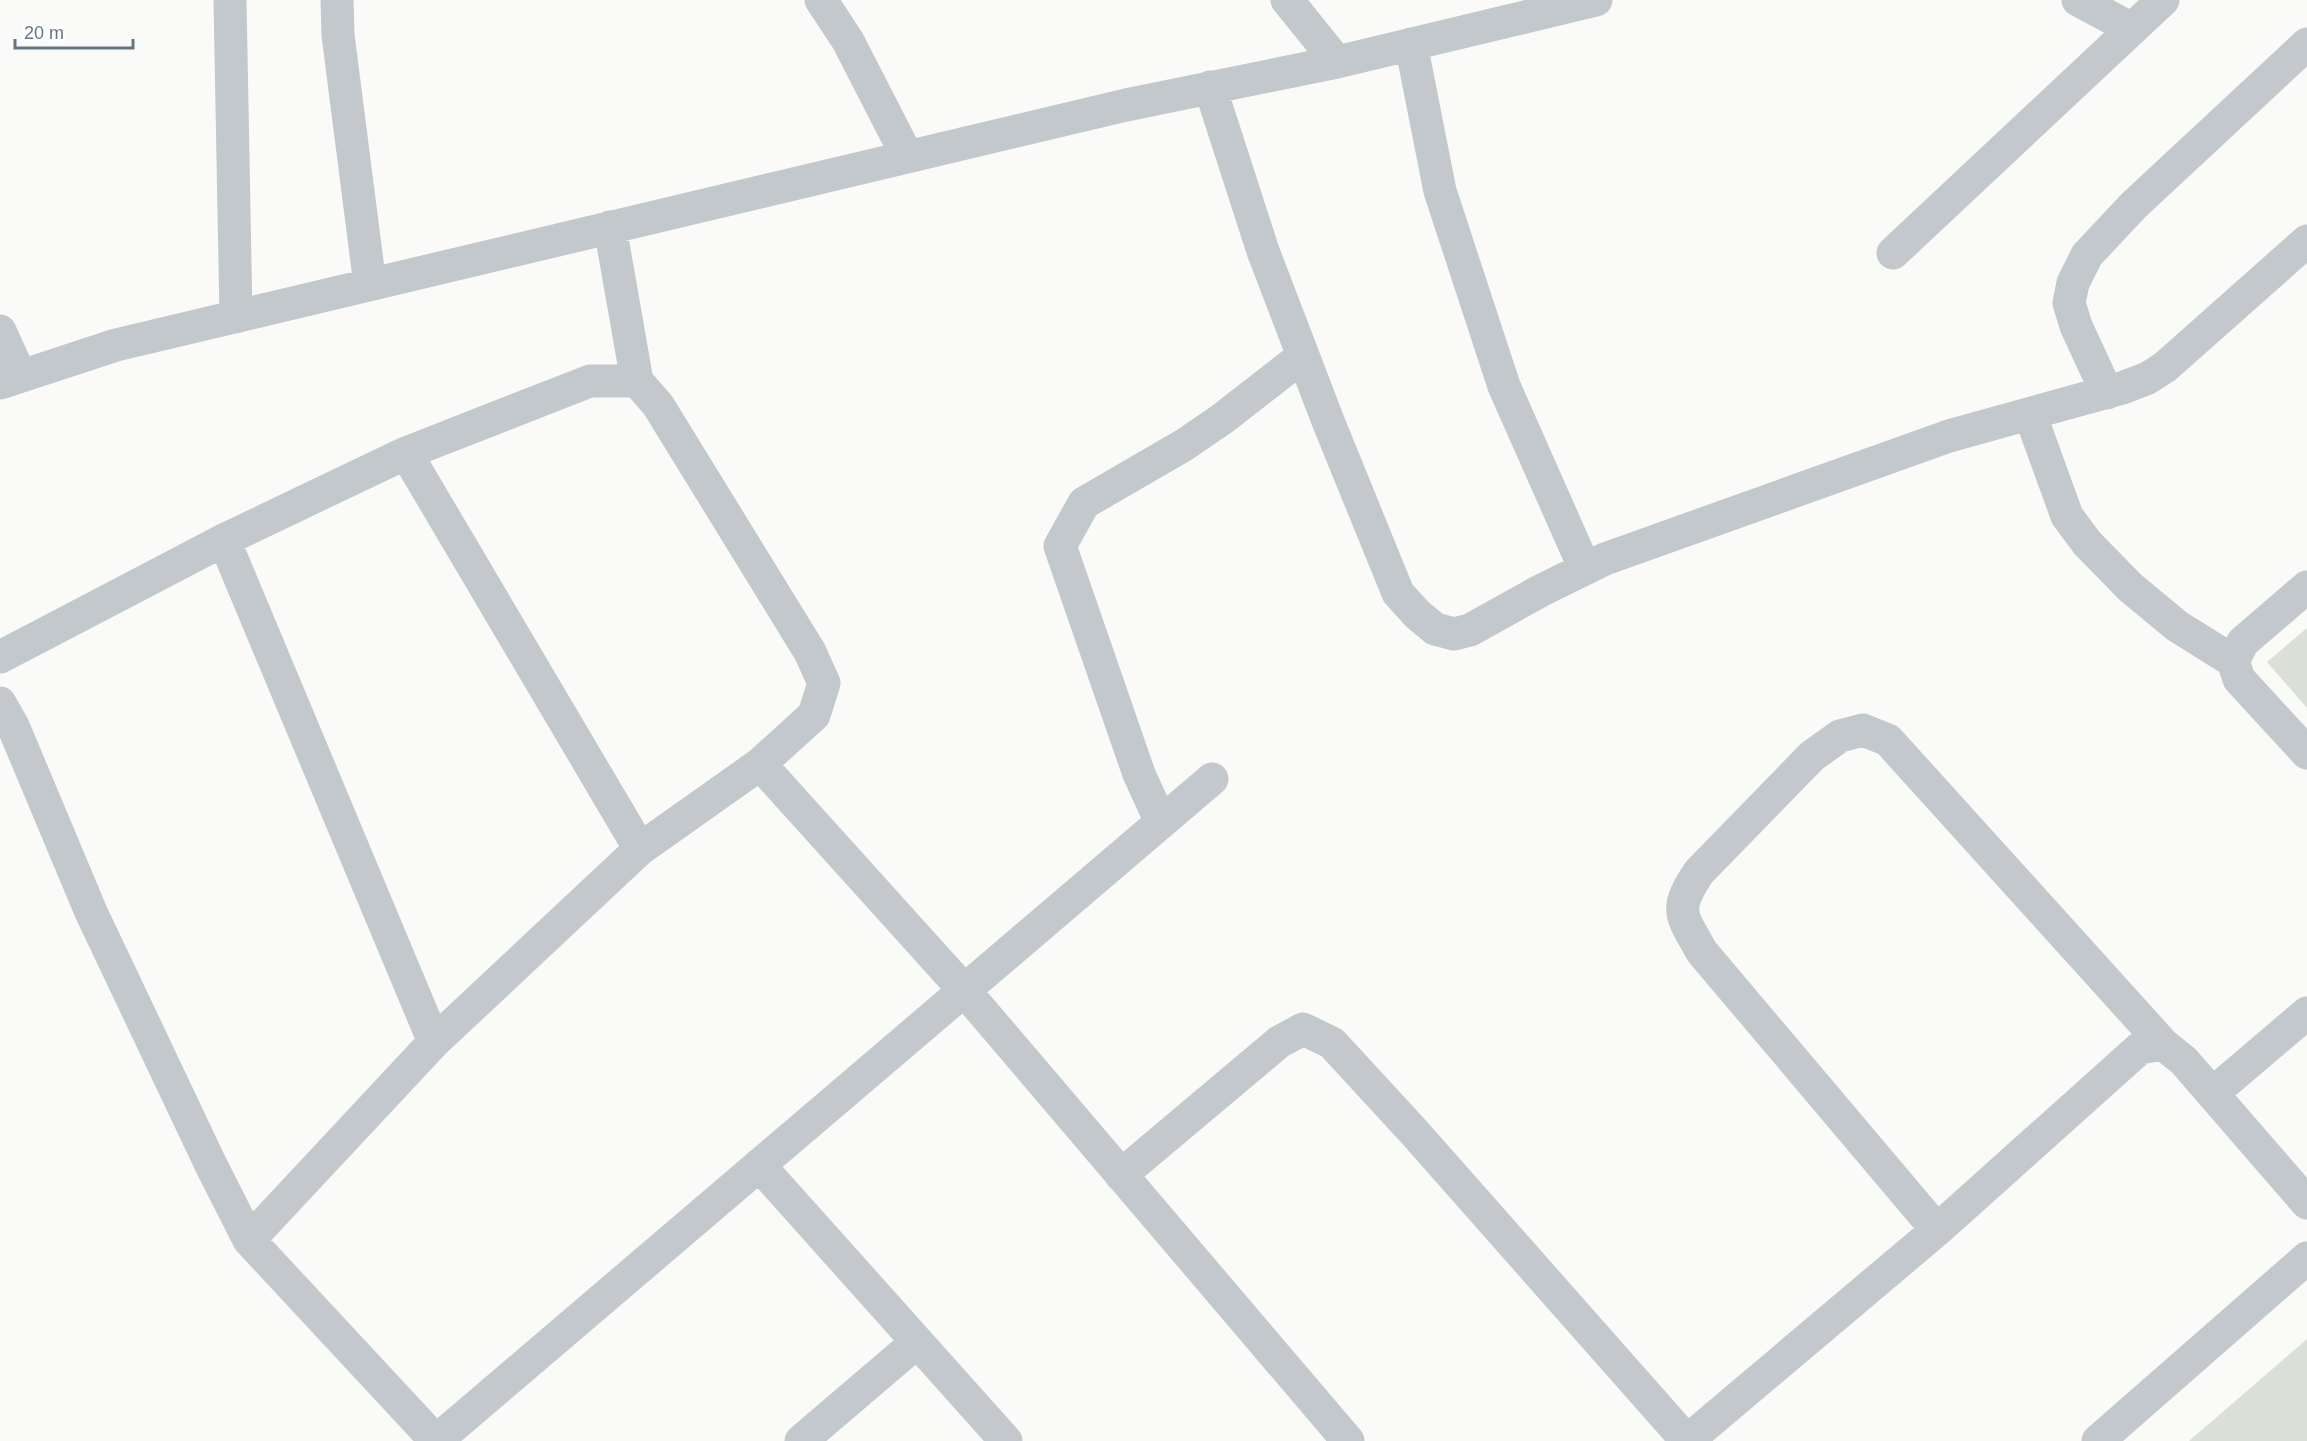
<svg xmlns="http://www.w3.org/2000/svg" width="2307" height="1441" viewBox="0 0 2307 1441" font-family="Arial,sans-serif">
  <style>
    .green { fill: #dadfd7 }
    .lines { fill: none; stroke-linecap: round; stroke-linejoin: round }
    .street { stroke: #c3c8cc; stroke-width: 33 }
  </style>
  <rect width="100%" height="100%" fill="#fafaf8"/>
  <path class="green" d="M2307,628V708L2267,662Z
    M2307,1339V1441H2189Z"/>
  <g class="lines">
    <path class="street" d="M230,0L236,317
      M337,0L338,35L370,285
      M821,0L848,41L907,156
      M1287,0L1337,62
      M2078,0L2132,29
      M1411,44L1440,191L1504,386L1585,569
      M1210,87L1263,251L1328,421L1398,593L1417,614L1435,629L1454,634L1470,630L1540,591L1605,559L1949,436L2122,388L2148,378L2165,367L2307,241
      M610,227L637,381
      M1893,253L2163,0
      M0,331L20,375
      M0,383L116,345L1126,105L1337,62L1596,0
      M2107,393L2076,326L2069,303L2073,283L2087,255L2134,205L2307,44
      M2030,414L2067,516L2087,543L2130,587L2177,626L2233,661
      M406,453L640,849
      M224,540L434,1042
      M2307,587L2243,642L2233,661L2239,679L2307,753
      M0,657L224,540L406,453L590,381H637L658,405L810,652L824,683L814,715L760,764L640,849L434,1042L249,1240
      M0,703L13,726L91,912L211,1165L249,1240L436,1441L1212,779
      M760,764L964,990L1348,1441
      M1161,822L1139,774L1060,546L1084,503L1184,445L1222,419L1303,356
      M2213,1093L2307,1013
      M759,1165L1006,1441
      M1121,1175L1279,1042L1303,1029L1332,1043L1414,1132L1687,1441
      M1937,1230L1702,952C1681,914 1673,911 1699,872L1812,756L1840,736L1863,730L1888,740L2163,1044
      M801,1441L917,1342
      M1687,1441L1937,1230L2140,1048L2163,1044L2184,1061L2307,1203
      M2098,1441L2307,1258"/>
  </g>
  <path d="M15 39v9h118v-9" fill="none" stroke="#657683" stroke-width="3"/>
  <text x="24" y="39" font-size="18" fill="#657683" stroke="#ffffff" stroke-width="4.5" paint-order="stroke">20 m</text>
</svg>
